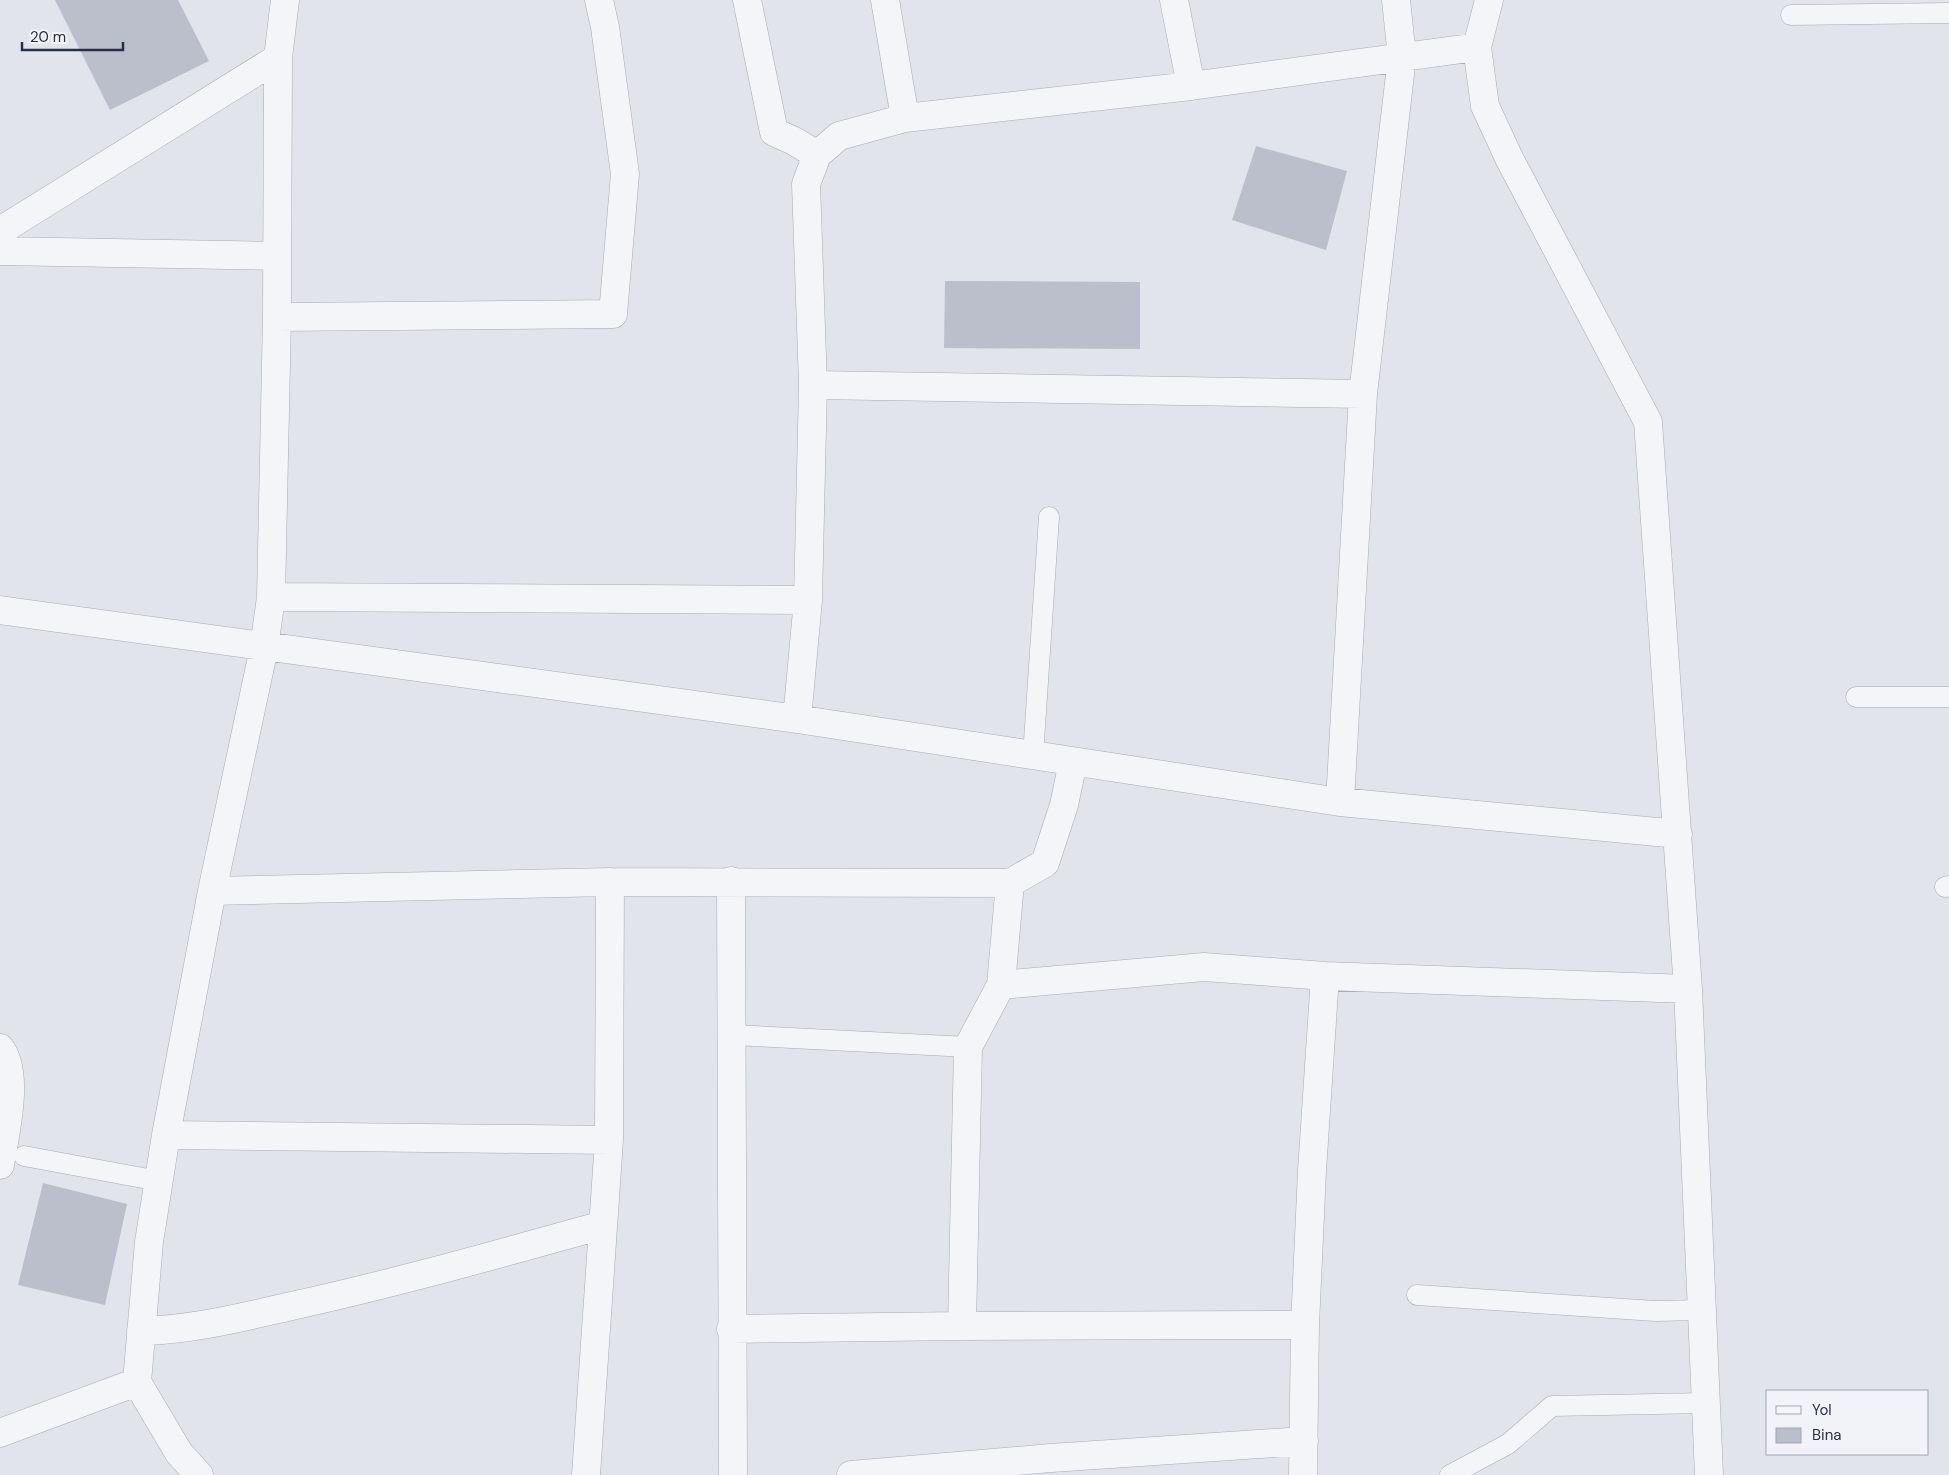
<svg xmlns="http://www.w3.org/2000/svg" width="1949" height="1475" viewBox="0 0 1949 1475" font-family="'DM Sans',sans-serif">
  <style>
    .building { fill: #babfcb }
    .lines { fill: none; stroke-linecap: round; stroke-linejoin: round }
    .lane-casing { stroke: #a5aab6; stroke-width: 21 }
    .street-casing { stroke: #a5aab6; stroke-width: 29 }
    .lane { stroke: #f4f5f9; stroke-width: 20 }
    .street { stroke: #f4f5f9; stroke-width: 28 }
  </style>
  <rect width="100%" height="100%" fill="#e1e4eb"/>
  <path class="building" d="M55,0H178L209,61L110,110Z
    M1256,146L1347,171L1326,250L1232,220Z
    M945,281L1140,282V349L944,348Z
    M43,1183L127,1204L105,1305L18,1285Z"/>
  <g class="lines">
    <g class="lane-casing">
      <path id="lane" d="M1791,15L1949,13
        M1856,697H1949
        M1033,756L1049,517
        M1945,887L1949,886
        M733,1035L968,1047
        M24,1156L159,1181
        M1417,1295L1655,1311L1702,1310
        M1450,1475L1508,1444L1552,1406L1706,1403"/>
    </g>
    <g class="street-casing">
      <path id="street" d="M747,0L774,132L794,141L817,155
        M885,0L905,118
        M1174,0L1191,86
        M1489,0L1477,47L1485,106L1509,158L1648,422L1688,989L1709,1475
        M0,231L278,58
        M0,251L277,256
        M277,317L613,314L625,174L605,27L599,0
        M813,385L1363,394
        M271,597L808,600
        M0,610L797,719L1340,802L1678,834
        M797,719L808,600L813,385L806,184L817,155L839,136L905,118L1191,86L1477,47
        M1340,802L1363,394L1402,57L1396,0
        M731,881L733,1475
        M1010,883L1001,985L1204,967L1325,976L1688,989
        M212,891L610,882L1010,883L1045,863L1064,805L1073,762
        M0,1048C20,1073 5,1134 0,1165
        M166,1135L609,1140
        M962,1326L968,1047L1001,985
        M731,1329L962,1326L1305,1325
        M141,1331C190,1330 239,1318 287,1307C393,1284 498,1254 603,1225
        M0,1433L137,1382
        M199,1475L179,1453L137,1382L149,1242L166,1135L212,891L264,648L271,597L277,317L278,58L285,0
        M586,1475L609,1140L610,882
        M851,1475L1051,1458L1304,1441
        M1303,1475L1305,1325L1312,1171L1325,976"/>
    </g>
    <use href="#lane" class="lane"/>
    <use href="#street" class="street"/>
  </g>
  <rect x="1766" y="1390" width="162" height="65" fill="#f1f3f8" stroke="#a0a5b0"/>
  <rect x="1776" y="1406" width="25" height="8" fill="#f4f5f9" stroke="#a0a5b0"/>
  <text x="1812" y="1415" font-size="15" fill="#272f45">Yol</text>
  <rect x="1776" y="1428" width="25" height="15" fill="#babfcb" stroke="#a0a5b0"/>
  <text x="1812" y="1440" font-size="15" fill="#272f45">Bina</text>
  <path d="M22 42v8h101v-8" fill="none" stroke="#272f45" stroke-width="2.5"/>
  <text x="30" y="42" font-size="15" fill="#272f45" stroke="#f1f3f8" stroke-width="4" paint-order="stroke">20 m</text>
</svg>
